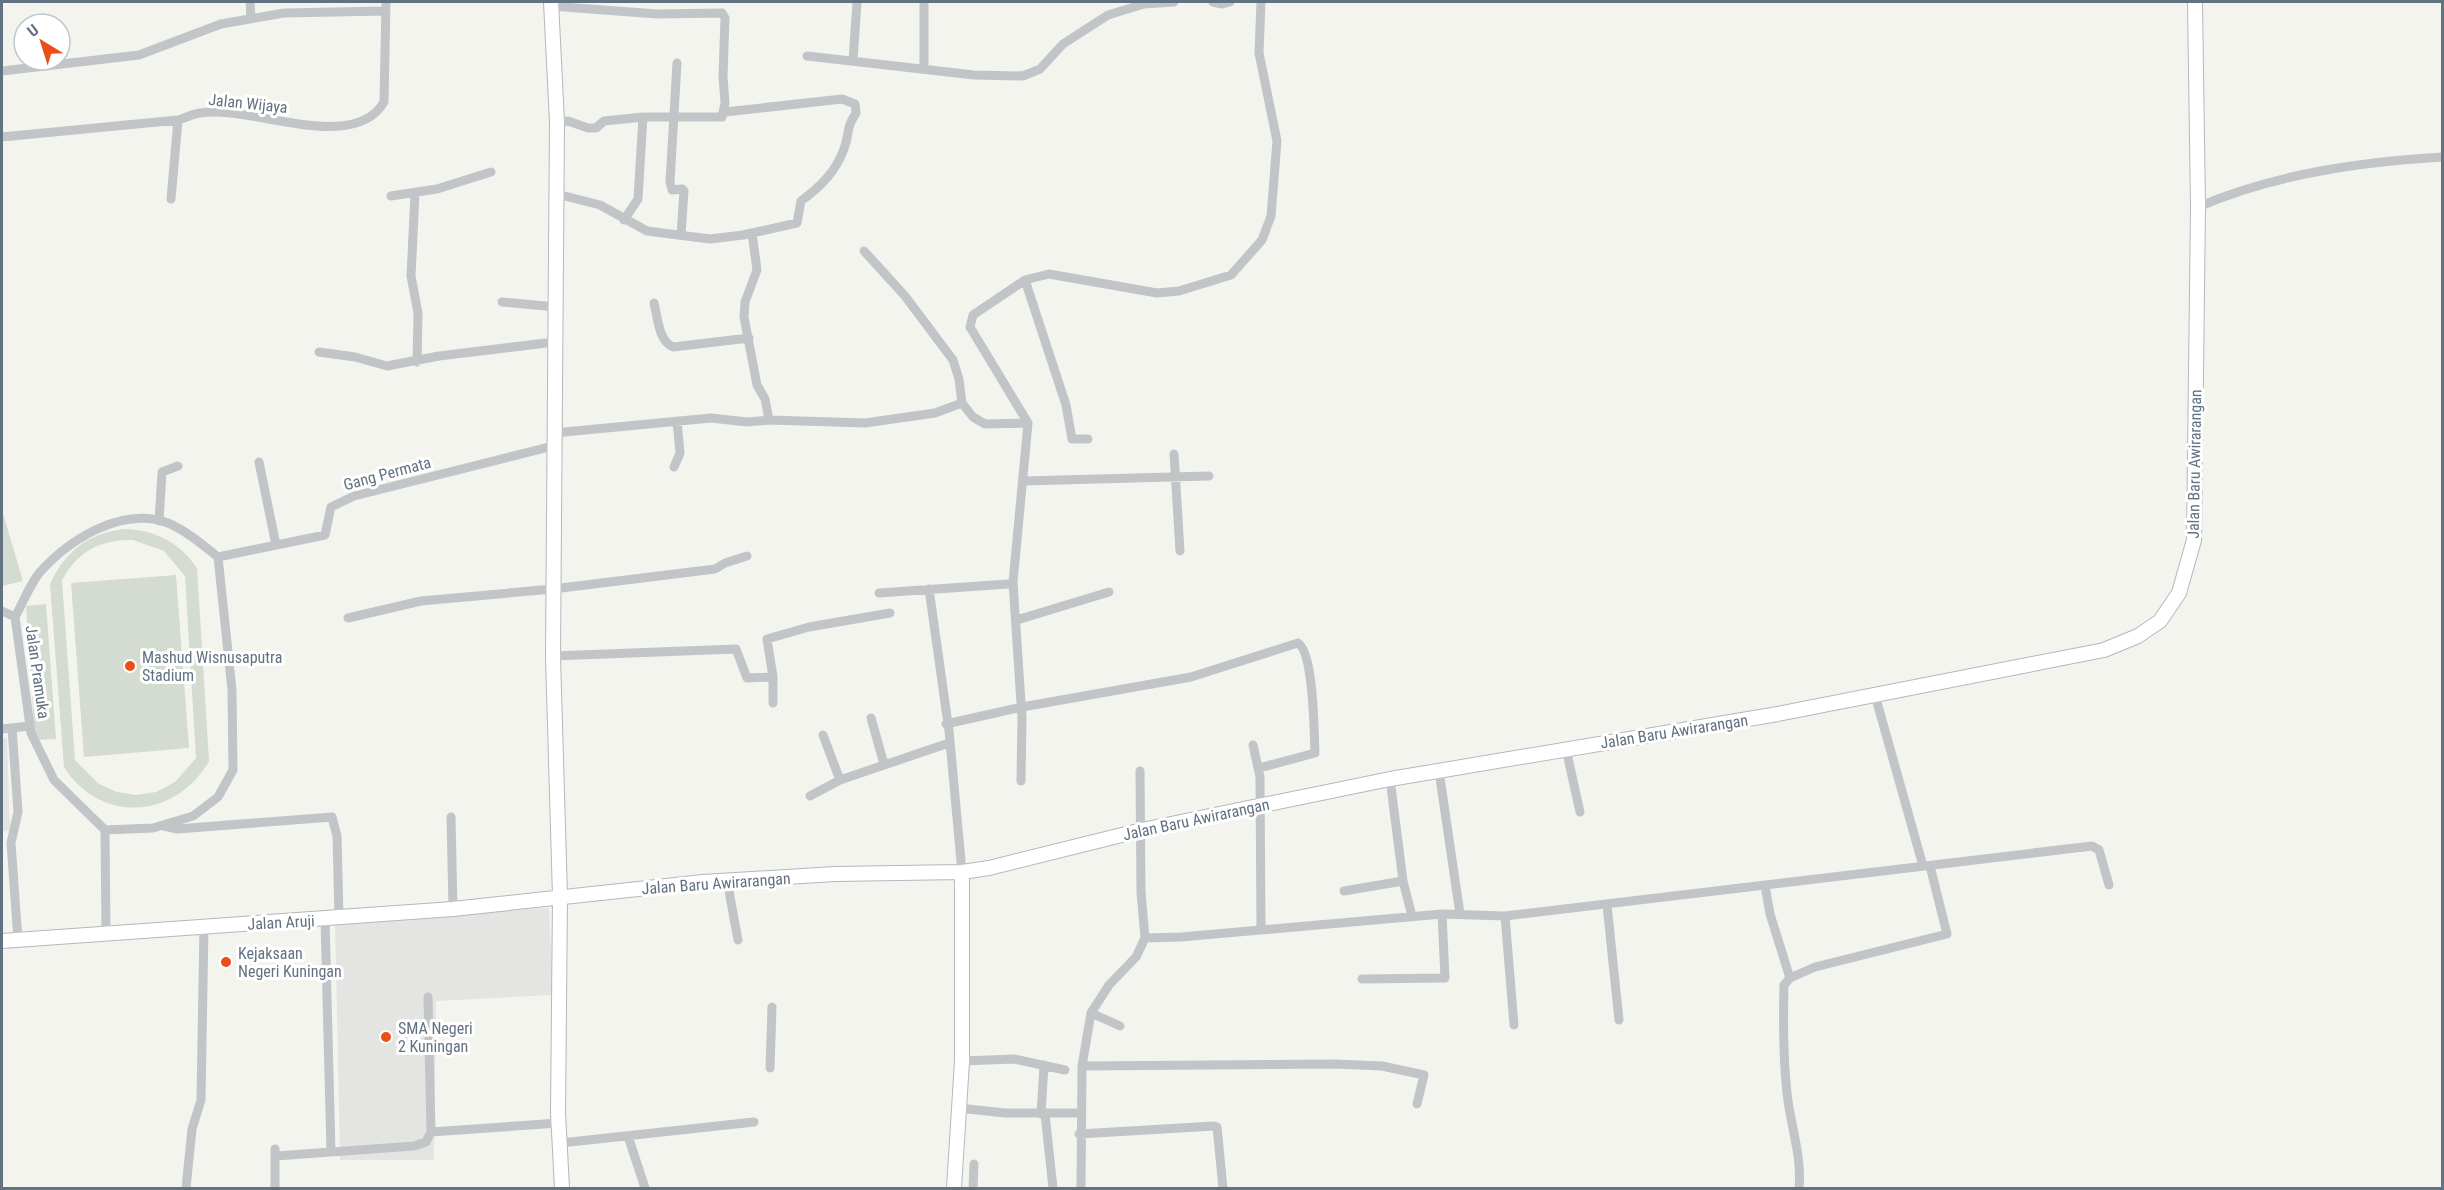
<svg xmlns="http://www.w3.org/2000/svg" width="2444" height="1190" viewBox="0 0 2444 1190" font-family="'Roboto Condensed',sans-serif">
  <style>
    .built { fill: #e4e5e3 }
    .green { fill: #d4dbd0; fill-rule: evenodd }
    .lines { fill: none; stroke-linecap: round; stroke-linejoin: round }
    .secondary-casing { stroke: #b3b8bd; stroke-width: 16 }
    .street { stroke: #c1c5c8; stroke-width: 9 }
    .secondary { stroke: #fff; stroke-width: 14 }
    .poi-dot { fill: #eb4f18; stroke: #fff; stroke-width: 2 }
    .labels { text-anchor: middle; stroke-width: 6; stroke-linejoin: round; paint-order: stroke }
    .street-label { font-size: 16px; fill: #617282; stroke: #fff }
    .poi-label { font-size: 16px; fill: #617282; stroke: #fff; text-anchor: start }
  </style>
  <rect width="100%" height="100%" fill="#f4f4ef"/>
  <path class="built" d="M7,738L10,830L2,832V739Z
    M549,908L553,995L436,1001L434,1160H340L335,919Z"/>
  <path class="green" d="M2,510L23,581L2,586Z
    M124,529C156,530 179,542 197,568L209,761C176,819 101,825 64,767L50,584C65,551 89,533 124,529ZM133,540L164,551L185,576L196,758L175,782L156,792L136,795L117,792L99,784L75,760L62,581C76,552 101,539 133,540Z
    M176,575L189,748L84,757L71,583Z
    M46,604L56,739L35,740L26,606Z"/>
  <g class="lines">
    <g class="secondary-casing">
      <path id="secondary" d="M551,2L557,122L553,656L560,897L558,1113L562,1188
        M2,941L453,909L703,882L835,874L962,872L989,868L1142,830L1390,779L1778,714L2104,650L2138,636L2160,621L2179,593L2194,540L2198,207L2195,2
        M954,1188L962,1061V872"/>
    </g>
    <path class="street" d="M250,2L251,18
      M924,2V69
      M1213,2L1222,4L1230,2
      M551,6L657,14L722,13L725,18L723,77L725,103L722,117H643L604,121L596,128H588L568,121L557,122
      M807,56L974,75L1023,76L1040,69L1063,44L1108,15L1144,4L1174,2
      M853,61L857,2
      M677,63L670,182L672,190L682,189L684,191L681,235
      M2,71L139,55L221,24L284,13L385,11
      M2,137L178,120C185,118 192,114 200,113C249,104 353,155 384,102L386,2
      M415,194L411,276L418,313L417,362
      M557,194L600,205L647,231L710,239L743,235L797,223L801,201C820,187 835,173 844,149C850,133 845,130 856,113L855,104L842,99L725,112
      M391,196L437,189L491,172
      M171,199L178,120
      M2198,207C2274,174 2360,162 2442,157
      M624,220L638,199L643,117
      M752,233L757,270L745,302L744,317L757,385L765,399L769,420
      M864,251L905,296L953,360L959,379L962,403L973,417L985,424L1028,423
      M1025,280L1049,274L1157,293L1179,291L1231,275L1262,240L1271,216L1277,141L1259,53L1261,2
      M502,302L556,307
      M654,303C658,318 658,340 673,347L749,338
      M319,352L355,357L387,366L439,356L554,342
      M554,433L711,418L747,422L769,420L865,423L935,413L962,403
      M1174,454L1180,551
      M259,462L276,545
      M674,467L680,453L677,421
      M1023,481L1209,476
      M159,521L162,472L178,466
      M218,557L325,535L331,507L354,496L553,446
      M929,589L949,731L962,872
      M879,593L1008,584
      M2,611L15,617L31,733L54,780L105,830L106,934
      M15,617C23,603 30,584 40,572C70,539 122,506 168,523C185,530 203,545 218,557L232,690L233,770L218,797L193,816L153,828L105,830
      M348,618L421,601L553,589L715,569L725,563L747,556
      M1017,620L1109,592
      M553,656L736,649L747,678L773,677V703
      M773,677L767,639L809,627L890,613
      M1875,695L1923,866
      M871,718L884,764
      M946,724L1022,707L1191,677L1298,643C1314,653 1314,733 1315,753L1259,768
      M12,728L18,812L11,843L18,940
      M2,729L30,726
      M823,735L840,780
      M1253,745L1260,777L1261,928
      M1566,749L1580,812
      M1439,771L1460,914
      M1390,779L1403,881L1412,916
      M1021,781L1022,718L1013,582L1028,423L970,327L973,315L1025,280L1066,405L1072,439H1088
      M810,796L840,780L949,743
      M451,817L453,909
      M164,826L177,829L332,817L337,836L339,918
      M727,880L738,940
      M1765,886L1770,914L1790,978L1784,985C1783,1023 1783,1063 1788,1101C1792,1129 1802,1160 1799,1188
      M1344,891L1403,881
      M1607,905L1619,1020
      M1505,916L1514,1025
      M325,919L331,1152L414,1146L426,1142L431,1132L428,997
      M1145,938L1181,937L1442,914L1505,916L2092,846L2099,850L2109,885
      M1790,978L1815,967L1947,934L1930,866
      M1362,979L1445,978L1442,914
      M1091,1013L1120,1026
      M962,1061L1014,1059L1065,1070
      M1082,1066L1334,1064L1382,1066L1424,1075L1417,1104
      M770,1068L772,1007
      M959,1108L1005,1113H1080
      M1041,1114L1044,1065
      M1045,1114L1053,1188
      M431,1132L559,1123
      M1079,1134L1214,1126L1217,1127L1223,1188
      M628,1136L645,1188
      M561,1143L754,1122
      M275,1149V1188
      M276,1156L331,1152
      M186,1188L192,1129L201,1100L204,925
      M973,1188L974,1164
      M1081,1188L1082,1066L1091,1013L1109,985L1136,957L1145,938L1141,892L1140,771"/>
    <use href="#secondary" class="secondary"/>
  </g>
  <g class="poi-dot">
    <circle cx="130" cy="666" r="6"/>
    <circle cx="226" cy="962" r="6"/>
    <circle cx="386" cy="1037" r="6"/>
  </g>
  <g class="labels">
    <g class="street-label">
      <text transform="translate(248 103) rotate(6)" y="6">Jalan Wijaya</text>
      <text transform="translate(2194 464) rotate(-89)" y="6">Jalan Baru Awirarangan</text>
      <text transform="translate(387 473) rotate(-15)" y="6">Gang Permata</text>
      <text transform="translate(38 672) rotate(82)" y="6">Jalan Pramuka</text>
      <text transform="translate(1674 731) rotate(-9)" y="6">Jalan Baru Awirarangan</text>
      <text transform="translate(1196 819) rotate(-12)" y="6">Jalan Baru Awirarangan</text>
      <text transform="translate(716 883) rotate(-4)" y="6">Jalan Baru Awirarangan</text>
      <text transform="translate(281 922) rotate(-3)" y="6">Jalan Aruji</text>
    </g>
    <g class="poi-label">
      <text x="142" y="663">Mashud Wisnusaputra<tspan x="142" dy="18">Stadium</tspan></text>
      <text x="238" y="959">Kejaksaan<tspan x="238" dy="18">Negeri Kuningan</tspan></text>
      <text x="398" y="1034">SMA Negeri<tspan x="398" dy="18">2 Kuningan</tspan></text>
    </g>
  </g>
  <rect width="2444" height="1190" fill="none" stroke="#617282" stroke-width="6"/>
  <g transform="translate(42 42) rotate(322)"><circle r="28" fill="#ffffff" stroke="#c0c7cd" stroke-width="1.5"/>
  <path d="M0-4.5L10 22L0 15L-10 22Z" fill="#eb4f18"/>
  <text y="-9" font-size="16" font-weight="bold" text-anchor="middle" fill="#617282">U</text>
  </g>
</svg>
